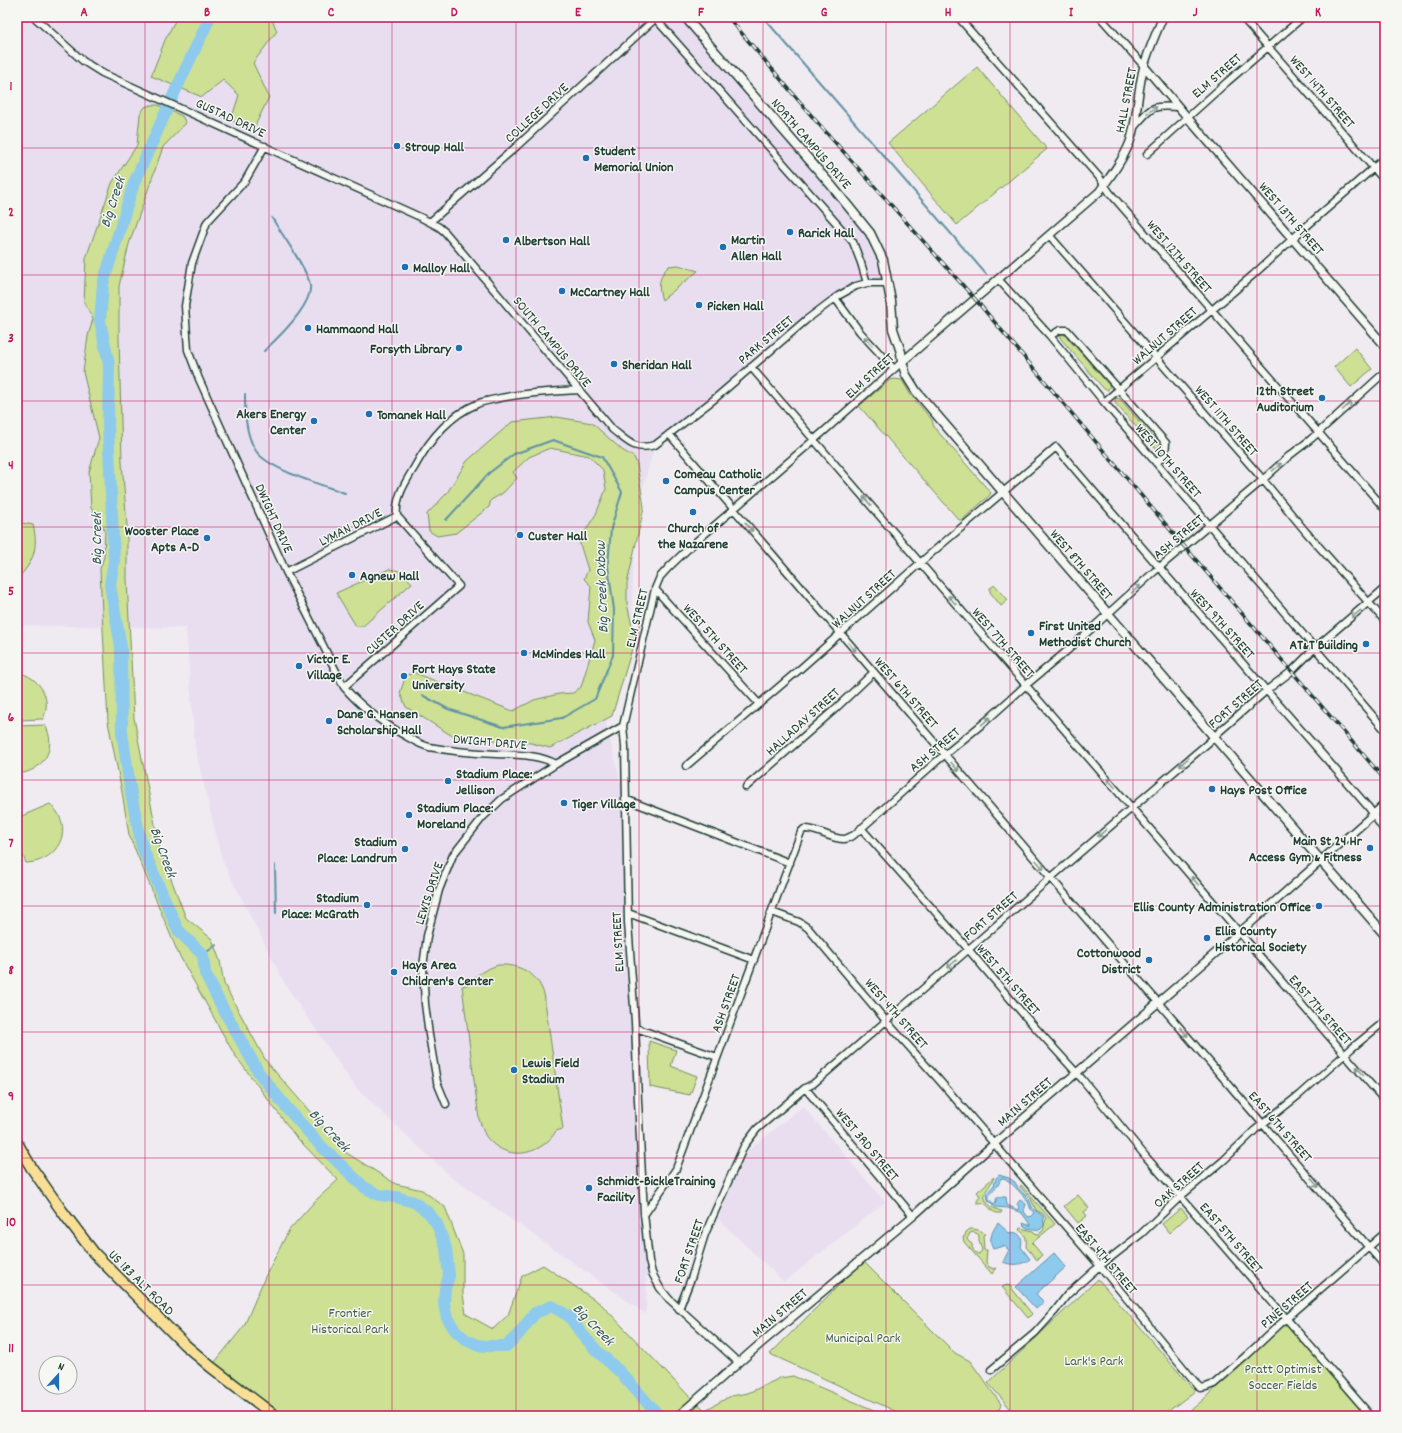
<svg xmlns="http://www.w3.org/2000/svg" width="1402" height="1433" viewBox="0 0 1402 1433" font-family="Dekko,sans-serif">
  <style>
    .built { fill: #e8def0 }
    .green { fill: #cde094; stroke: #768e64; fill-rule: evenodd }
    .water { fill: #8dcaee; stroke: #6192a4; fill-rule: evenodd }
    .lines { fill: none; stroke-linecap: round; stroke-linejoin: round }
    .stream { stroke: #6192a4; stroke-width: 2 }
    .river { stroke: #8dcaee; stroke-width: 12 }
    .minor-casing { stroke: #1f3d34; stroke-width: 9 }
    .tertiary-casing { stroke: #1f3d34; stroke-width: 10 }
    .secondary-casing { stroke: #1f3d34; stroke-width: 11 }
    .trunk-casing { stroke: #1f3d34; stroke-width: 13 }
    .minor { stroke: #f6f6f2; stroke-width: 6 }
    .tertiary { stroke: #f6f6f2; stroke-width: 7 }
    .secondary { stroke: #f6f6f2; stroke-width: 8 }
    .trunk { stroke: #f9df96; stroke-width: 10 }
    .rail-casing { stroke: #1f3d34; stroke-width: 3.5 }
    .rail { stroke: #f6f6f2; stroke-width: 2; stroke-dasharray: 6; stroke-linecap: butt }
    .oneway { stroke: #8a9a93 }
    .grid { fill: none; stroke: #c2185b; stroke-width: 1; stroke-opacity: 0.55 }
    .poi-dot { fill: #1f6fb2; stroke: #f6f6f2; stroke-width: 1.5 }
    .labels { text-anchor: middle; stroke-width: 3; stroke-linejoin: round; paint-order: stroke }
    .street-label { font-size: 14px; fill: #1f3d34; stroke: #f6f6f2 }
    .poi-label { font-size: 14px; font-weight: bold; fill: #1f3d34; stroke: #f6f6f2; text-anchor: start }
    .park-label { font-size: 14px; fill: #425e47; stroke: #f6f6f2 }
    .water-label { font-size: 15px; font-style: italic; fill: #355959; stroke: #f6f6f2 }
    .neatline { fill: none; stroke: #c2185b; stroke-width: 1.5 }
    .grid-label { font-size: 13px; text-anchor: middle; font-weight: bold; fill: #c2185b }
  </style>
  <rect width="100%" height="100%" fill="#f0ebf1"/>
  <filter id="ink" filterUnits="userSpaceOnUse"><feTurbulence type="fractalNoise" baseFrequency=".025" numOctaves="2"/><feDisplacementMap in="SourceGraphic" scale="8" xChannelSelector="R" yChannelSelector="G"/><feConvolveMatrix kernelMatrix="1 2 1 2 8 2 1 2 1" color-interpolation-filters="sRGB"/></filter>
  <g filter="url(#ink)">
    <path class="built" d="M17,17H693L870,233L887,283H866L827,304L655,445L643,487L634,548L631,627L606,725L625,799L631,1009L638,1143L647,1239L646,1314L451,1177L356,1088L286,986L222,860L195,748L186,628L17,625Z
      M803,1106L885,1202L784,1282L718,1219L742,1159L749,1150Z"/>
    <path class="green" d="M177,17H271L277,31L253,63L269,97L252,132L231,120L239,95L223,80L202,97L151,76L165,40Z
      M977,67L1047,149L957,225L888,143Z
      M151,105H158L182,116L186,123L163,147L129,244L119,286V337L122,462L127,526V580L134,718L160,850L186,918L212,939L220,961L224,984L266,1061L345,1152L396,1184L422,1190L445,1207L463,1254V1294L466,1314L493,1329L508,1315L522,1276L543,1265L601,1304L687,1394L705,1410L731,1396L748,1393L780,1378L793,1376L888,1416H279L211,1367L244,1326L265,1277L289,1230L315,1201L338,1180L296,1137L234,1054L178,953L129,835L122,792L108,722L101,593L100,569L104,557L105,530L91,508L89,472L99,438L83,372L88,336L93,319L84,302L86,258L112,183L137,145L140,114L145,107Z
      M678,265L698,271L662,300C657,287 659,275 669,266Z
      M1061,334L1065,335L1110,386L1108,390L1104,389L1061,339L1060,337Z
      M1355,348L1372,369L1351,387L1334,367Z
      M895,379L902,380L910,394L932,420L934,427L991,493L990,495L962,520H959L859,406L890,380Z
      M1116,398L1120,399L1160,445L1159,448H1155L1115,403V400Z
      M557,417L592,423L622,450L634,457L637,464L644,507L627,584V604L635,639L612,716L550,748L531,743L454,737L406,707L400,693L406,675L415,673L513,711L534,700L559,694L573,693L581,687L595,640L588,622L591,586L584,579L588,570L579,541L596,514L606,489L603,470L589,456L550,448L529,457L513,472L517,478L503,493L491,500L489,507L456,533L437,536L429,531L427,514L447,493L467,461L512,422Z
      M17,522L33,525C39,548 33,563 17,579Z
      M389,569L400,571L412,583L363,626H356L336,593Z
      M995,585L1008,600L1001,606L990,592V588Z
      M17,672C39,677 53,697 43,719L17,720Z
      M45,725C58,748 43,772 17,774V726Z
      M50,804C76,827 59,862 26,863L17,842V818Z
      M498,965C516,964 535,971 542,989C544,993 545,997 545,1001L563,1129L556,1131C543,1154 510,1162 490,1141C484,1136 482,1127 479,1119L462,986L470,984C476,973 487,969 498,965Z
      M649,1041L676,1050L671,1066L697,1076L690,1095L650,1087Z
      M994,1177C992,1183 989,1186 986,1191C981,1202 993,1209 1002,1211L1001,1213C988,1215 991,1200 977,1203V1201L980,1196L977,1192Z
      M1021,1185L1055,1224L1032,1243L1042,1255L1037,1260L1026,1247C1027,1239 1026,1234 1019,1230L1020,1228L1033,1231L1035,1233L1038,1234L1043,1231L1046,1218L1043,1214L1036,1210L1031,1199L1020,1187Z
      M1078,1195L1089,1208L1084,1212L1087,1216L1078,1223L1064,1206Z
      M1181,1208L1188,1216L1169,1233L1162,1224Z
      M970,1229C975,1229 982,1230 985,1234L983,1235L984,1250H987L986,1262L989,1267L994,1269L997,1268L992,1274L964,1242L963,1237L965,1236L966,1232ZM974,1232L979,1235V1241L982,1250L979,1254C974,1253 972,1249 972,1244L969,1242L967,1239L970,1233Z
      M863,1261L955,1353L970,1361L1001,1404L996,1416H906L770,1354Z
      M1098,1279L1195,1391L1162,1416H1014L1008,1409L1009,1407L988,1383Z
      M1007,1285L1010,1286L1032,1314L1028,1318L1002,1287Z
      M1286,1318L1371,1416H1184L1203,1400L1247,1355Z"/>
    <path class="water" d="M999,1175L1009,1178L1015,1182L1018,1188L1029,1199L1033,1209L1043,1216L1044,1225L1040,1230L1027,1228L1024,1226L1023,1223L1031,1226L1022,1213L1008,1208L995,1207L988,1200L987,1193L994,1185L996,1178ZM1004,1178C1010,1181 1024,1196 1028,1202C1030,1206 1030,1210 1034,1213L1030,1217L1027,1216L1024,1211L1026,1204L1020,1200L1017,1204L1019,1207L1018,1210L1007,1205L1006,1197H997L995,1204C982,1197 993,1192 998,1185C999,1184 1000,1181 1000,1179Z
      M998,1223L1009,1233C1018,1230 1024,1237 1021,1247L1030,1259C1023,1265 1012,1266 1003,1262L1009,1250L1004,1246L993,1249C988,1240 992,1231 998,1223Z
      M1054,1253L1066,1267L1036,1294L1044,1302L1036,1309L1016,1287Z"/>
    <g class="lines">
      <path class="stream" d="M763,17L986,274
        M264,351C278,338 313,305 310,285C308,270 281,233 272,218
        M245,394C245,412 245,434 256,451C269,470 323,485 345,493
        M422,695L448,709L503,727L562,718L595,699L613,655L614,610L608,566L611,528L622,492L602,457L553,440L514,454L489,473L446,520
        M275,865L276,913
        M203,955L216,945"/>
      <path class="river" d="M210,17L173,96L134,183L103,284L100,321L109,365L108,425L114,561L110,585L121,647L122,732L131,794L142,847L178,930L203,955L205,973L220,1003L259,1073L286,1107L321,1146L364,1187L379,1195L396,1197L414,1202L429,1213L437,1224L446,1248L449,1276L445,1289L444,1304L447,1318L455,1330L466,1340L477,1345L487,1346H506L517,1336L535,1313L552,1306L570,1317L581,1333L597,1351L620,1372L659,1416"/>
      <g class="minor-casing">
        <path id="minor" d="M34,17L83,61L102,73L420,217L439,227L445,232L613,430C629,442 634,451 655,445L712,401L806,320L838,296L856,286L867,283H887
          M654,17L853,242L861,263L867,283
          M958,17L1099,177L1110,193L1385,509
          M1100,17L1144,66
          M1242,17L1385,181
          M1134,127C1152,107 1150,105 1178,107
          M265,146L245,181L207,222L192,263L185,306L188,350L199,379L286,572L344,687C361,707 381,722 404,735C411,739 420,745 429,747C450,751 474,753 496,754C516,755 538,754 556,764
          M1147,154L1227,82L1303,17
          M430,222L517,146L657,17
          M1049,235L1259,475L1306,532L1385,621
          M998,279L1050,336L1104,402L1385,730
          M835,298L860,332L894,369
          M1050,336L1060,330H1067L1166,443L1165,455L1156,463
          M751,367L1385,1101
          M1104,402L1253,275L1300,232L1385,158
          M669,434L1385,1266
          M397,516C395,498 405,483 414,468C428,442 448,416 477,404C481,402 487,401 491,400C520,393 550,392 579,390
          M286,572L397,516
          M655,589L759,704
          M344,687L459,586L397,516
          M686,766L800,669L928,556L1056,447C1159,569 1265,688 1369,808C1375,816 1379,824 1385,831
          M746,787L835,709L874,672
          M625,799L790,863
          M861,828L962,942L1024,1015L1082,1079L1147,1158L1371,1416
          M772,912L799,922L808,928L887,1022L939,1080L1100,1266L1200,1388L1206,1387L1214,1384L1247,1355L1280,1324L1385,1233
          M628,913L754,960
          M636,1028L717,1057
          M805,1088L913,1216
          M446,1104L437,1082L429,1035L425,1004L423,967L427,936L439,890L453,855L483,817L502,799L556,764L623,726
          M644,1215L676,1169L801,832L804,829C818,828 831,840 845,839C848,838 852,836 854,835L937,761L986,721L1026,685L1068,650L1155,571L1257,485L1289,456L1311,439L1385,372
          M679,1309L692,1276L705,1234L744,1146L757,1129L805,1088L813,1084C945,971 1075,855 1208,743L1220,731L1267,690L1292,671L1315,648L1385,588
          M739,1363L669,1299L660,1288L652,1273L649,1261L644,1213L638,1101L635,1022L628,922L625,746L623,726L655,589L660,577L669,567L692,545L822,433L902,362
          M991,1370L1035,1333L1055,1311L1067,1295L1095,1270L1141,1234L1181,1196L1224,1160L1255,1130L1299,1095L1352,1048L1385,1021"/>
      </g>
      <g class="tertiary-casing">
        <path id="tertiary" d="M1144,66L1193,124L1385,346
          M902,362L1099,192C1110,177 1123,160 1130,142C1138,118 1137,91 1144,66C1149,49 1156,33 1163,17
          M678,1416L759,1345L913,1216L987,1150L1247,926L1385,804"/>
      </g>
      <g class="secondary-casing">
        <path id="secondary" d="M685,17L831,185L870,233L883,260L891,301L893,329L901,352L902,362L906,375L916,391L1385,935"/>
      </g>
      <g class="trunk-casing">
        <path id="trunk" d="M17,1143L31,1167L62,1211L94,1253L184,1344L211,1367L275,1416"/>
      </g>
      <use href="#minor" class="minor"/>
      <use href="#tertiary" class="tertiary"/>
      <use href="#secondary" class="secondary"/>
      <use href="#trunk" class="trunk"/>
      <g class="rail-casing">
        <path id="rail" d="M728,17L816,121L975,299L1184,546L1385,780"/>
      </g>
      <use href="#rail" class="rail"/>
    </g>
    <defs><path id="oneway-shaft" d="M-6 0H5M1.5-3L5.5 0L1.5 3" fill="none" stroke-width="1.6" stroke-linecap="round" stroke-linejoin="round"/></defs>
    <g class="oneway">
      <use href="#oneway-shaft" transform="translate(1152 110) rotate(-32)"/>
      <use href="#oneway-shaft" transform="translate(868 341) rotate(-132)"/>
      <use href="#oneway-shaft" transform="translate(1347 406) rotate(-42)"/>
      <use href="#oneway-shaft" transform="translate(1277 467) rotate(-41)"/>
      <use href="#oneway-shaft" transform="translate(867 501) rotate(-131)"/>
      <use href="#oneway-shaft" transform="translate(749 527) rotate(49)"/>
      <use href="#oneway-shaft" transform="translate(1136 589) rotate(-42)"/>
      <use href="#oneway-shaft" transform="translate(952 600) rotate(-131)"/>
      <use href="#oneway-shaft" transform="translate(1356 614) rotate(140)"/>
      <use href="#oneway-shaft" transform="translate(852 647) rotate(50)"/>
      <use href="#oneway-shaft" transform="translate(986 721) rotate(-41)"/>
      <use href="#oneway-shaft" transform="translate(1184 762) rotate(140)"/>
      <use href="#oneway-shaft" transform="translate(955 767) rotate(49)"/>
      <use href="#oneway-shaft" transform="translate(1111 783) rotate(-131)"/>
      <use href="#oneway-shaft" transform="translate(1102 833) rotate(139)"/>
      <use href="#oneway-shaft" transform="translate(1040 865) rotate(49)"/>
      <use href="#oneway-shaft" transform="translate(1195 881) rotate(-131)"/>
      <use href="#oneway-shaft" transform="translate(952 964) rotate(138)"/>
      <use href="#oneway-shaft" transform="translate(1184 1032) rotate(49)"/>
      <use href="#oneway-shaft" transform="translate(1360 1071) rotate(-131)"/>
      <use href="#oneway-shaft" transform="translate(1315 1183) rotate(49)"/>
    </g>
  </g>
  <path class="grid" d="M145,17V1416M269,17V1416M392,17V1416M516,17V1416M639,17V1416M763,17V1416M886,17V1416M1010,17V1416M1133,17V1416M1257,17V1416M17,148H1385M17,275H1385M17,401H1385M17,527H1385M17,653H1385M17,780H1385M17,906H1385M17,1032H1385M17,1158H1385M17,1285H1385"/>
  <g class="poi-dot">
    <circle cx="397" cy="146" r="4"/>
    <circle cx="586" cy="158" r="4"/>
    <circle cx="790" cy="232" r="4"/>
    <circle cx="506" cy="240" r="4"/>
    <circle cx="723" cy="247" r="4"/>
    <circle cx="405" cy="267" r="4"/>
    <circle cx="562" cy="291" r="4"/>
    <circle cx="699" cy="305" r="4"/>
    <circle cx="308" cy="328" r="4"/>
    <circle cx="459" cy="348" r="4"/>
    <circle cx="614" cy="364" r="4"/>
    <circle cx="1322" cy="398" r="4"/>
    <circle cx="369" cy="414" r="4"/>
    <circle cx="314" cy="421" r="4"/>
    <circle cx="666" cy="481" r="4"/>
    <circle cx="693" cy="512" r="4"/>
    <circle cx="520" cy="535" r="4"/>
    <circle cx="207" cy="538" r="4"/>
    <circle cx="352" cy="575" r="4"/>
    <circle cx="1031" cy="633" r="4"/>
    <circle cx="1366" cy="644" r="4"/>
    <circle cx="524" cy="653" r="4"/>
    <circle cx="299" cy="666" r="4"/>
    <circle cx="404" cy="676" r="4"/>
    <circle cx="329" cy="721" r="4"/>
    <circle cx="448" cy="781" r="4"/>
    <circle cx="1212" cy="789" r="4"/>
    <circle cx="564" cy="803" r="4"/>
    <circle cx="409" cy="815" r="4"/>
    <circle cx="1370" cy="848" r="4"/>
    <circle cx="405" cy="849" r="4"/>
    <circle cx="367" cy="905" r="4"/>
    <circle cx="1319" cy="906" r="4"/>
    <circle cx="1207" cy="938" r="4"/>
    <circle cx="1149" cy="960" r="4"/>
    <circle cx="394" cy="972" r="4"/>
    <circle cx="514" cy="1070" r="4"/>
    <circle cx="589" cy="1188" r="4"/>
  </g>
  <g class="labels">
    <g class="street-label">
      <text transform="translate(1216 75) rotate(-41)" y="5">ELM STREET</text>
      <text transform="translate(1323 91) rotate(49)" y="5">WEST 14TH STREET</text>
      <text transform="translate(1125 100) rotate(-79)" y="5">HALL STREET</text>
      <text transform="translate(536 112) rotate(-43)" y="5">COLLEGE DRIVE</text>
      <text transform="translate(231 117) rotate(25)" y="5">GUSTAD DRIVE</text>
      <text transform="translate(812 143) rotate(49)" y="5">NORTH CAMPUS DRIVE</text>
      <text transform="translate(1292 218) rotate(49)" y="5">WEST 13TH STREET</text>
      <text transform="translate(1180 256) rotate(49)" y="5">WEST 12TH STREET</text>
      <text transform="translate(1164 335) rotate(-41)" y="5">WALNUT STREET</text>
      <text transform="translate(765 339) rotate(-40)" y="5">PARK STREET</text>
      <text transform="translate(553 341) rotate(50)" y="5">SOUTH CAMPUS DRIVE</text>
      <text transform="translate(869 375) rotate(-42)" y="5">ELM STREET</text>
      <text transform="translate(1227 420) rotate(49)" y="5">WEST 11TH STREET</text>
      <text transform="translate(1169 460) rotate(49)" y="5">WEST 10TH STREET</text>
      <text transform="translate(275 518) rotate(66)" y="5">DWIGHT DRIVE</text>
      <text transform="translate(350 526) rotate(-27)" y="5">LYMAN DRIVE</text>
      <text transform="translate(1178 536) rotate(-40)" y="5">ASH STREET</text>
      <text transform="translate(1082 564) rotate(49)" y="5">WEST 8TH STREET</text>
      <text transform="translate(863 598) rotate(-42)" y="5">WALNUT STREET</text>
      <text transform="translate(636 618) rotate(-77)" y="5">ELM STREET</text>
      <text transform="translate(1223 623) rotate(48)" y="5">WEST 9TH STREET</text>
      <text transform="translate(394 627) rotate(-42)" y="5">CUSTER DRIVE</text>
      <text transform="translate(716 638) rotate(48)" y="5">WEST 5TH STREET</text>
      <text transform="translate(1004 642) rotate(49)" y="5">WEST 7TH STREET</text>
      <text transform="translate(907 692) rotate(49)" y="5">WEST 6TH STREET</text>
      <text transform="translate(1235 703) rotate(-41)" y="5">FORT STREET</text>
      <text transform="translate(802 721) rotate(-42)" y="5">HALLADAY STREET</text>
      <text transform="translate(490 741) rotate(5)" y="5">DWIGHT DRIVE</text>
      <text transform="translate(934 749) rotate(-40)" y="5">ASH STREET</text>
      <text transform="translate(428 893) rotate(-72)" y="5">LEWIS DRIVE</text>
      <text transform="translate(990 915) rotate(-41)" y="5">FORT STREET</text>
      <text transform="translate(617 942) rotate(-93)" y="5">ELM STREET</text>
      <text transform="translate(1009 979) rotate(49)" y="5">WEST 5TH STREET</text>
      <text transform="translate(725 1003) rotate(-70)" y="5">ASH STREET</text>
      <text transform="translate(1321 1009) rotate(49)" y="5">EAST 7TH STREET</text>
      <text transform="translate(897 1013) rotate(49)" y="5">WEST 4TH STREET</text>
      <text transform="translate(1024 1101) rotate(-41)" y="5">MAIN STREET</text>
      <text transform="translate(1281 1126) rotate(49)" y="5">EAST 6TH STREET</text>
      <text transform="translate(868 1144) rotate(50)" y="5">WEST 3RD STREET</text>
      <text transform="translate(1178 1184) rotate(-42)" y="5">OAK STREET</text>
      <text transform="translate(1232 1237) rotate(49)" y="5">EAST 5TH STREET</text>
      <text transform="translate(688 1251) rotate(-71)" y="5">FORT STREET</text>
      <text transform="translate(1107 1258) rotate(50)" y="5">EAST 4TH STREET</text>
      <text transform="translate(142 1282) rotate(45)" y="5">US 183 ALT ROAD</text>
      <text transform="translate(1286 1304) rotate(-41)" y="5">PINE STREET</text>
      <text transform="translate(779 1312) rotate(-40)" y="5">MAIN STREET</text>
    </g>
    <g class="poi-label">
      <text x="405" y="151">Stroup Hall</text>
      <text x="594" y="155">Student<tspan x="594" dy="16">Memorial Union</tspan></text>
      <text x="798" y="237">Rarick Hall</text>
      <text x="731" y="244">Martin<tspan x="731" dy="16">Allen Hall</tspan></text>
      <text x="514" y="245">Albertson Hall</text>
      <text x="413" y="272">Malloy Hall</text>
      <text x="570" y="296">McCartney Hall</text>
      <text x="707" y="310">Picken Hall</text>
      <text x="316" y="333">Hammaond Hall</text>
      <text x="451" y="353" text-anchor="end">Forsyth Library</text>
      <text x="622" y="369">Sheridan Hall</text>
      <text x="1314" y="395" text-anchor="end">12th Street<tspan x="1314" dy="16">Auditorium</tspan></text>
      <text x="306" y="418" text-anchor="end">Akers Energy<tspan x="306" dy="16">Center</tspan></text>
      <text x="377" y="419">Tomanek Hall</text>
      <text x="674" y="478">Comeau Catholic<tspan x="674" dy="16">Campus Center</tspan></text>
      <text x="693" y="532" text-anchor="middle">Church of<tspan x="693" dy="16">the Nazarene</tspan></text>
      <text x="199" y="535" text-anchor="end">Wooster Place<tspan x="199" dy="16">Apts A-D</tspan></text>
      <text x="528" y="540">Custer Hall</text>
      <text x="360" y="580">Agnew Hall</text>
      <text x="1039" y="630">First United<tspan x="1039" dy="16">Methodist Church</tspan></text>
      <text x="1358" y="649" text-anchor="end">AT&amp;T Building</text>
      <text x="532" y="658">McMindes Hall</text>
      <text x="307" y="663">Victor E.<tspan x="307" dy="16">Village</tspan></text>
      <text x="412" y="673">Fort Hays State<tspan x="412" dy="16">University</tspan></text>
      <text x="337" y="718">Dane G. Hansen<tspan x="337" dy="16">Scholarship Hall</tspan></text>
      <text x="456" y="778">Stadium Place:<tspan x="456" dy="16">Jellison</tspan></text>
      <text x="1220" y="794">Hays Post Office</text>
      <text x="572" y="808">Tiger Village</text>
      <text x="417" y="812">Stadium Place:<tspan x="417" dy="16">Moreland</tspan></text>
      <text x="1362" y="845" text-anchor="end">Main St 24 Hr<tspan x="1362" dy="16">Access Gym &amp; Fitness</tspan></text>
      <text x="397" y="846" text-anchor="end">Stadium<tspan x="397" dy="16">Place: Landrum</tspan></text>
      <text x="359" y="902" text-anchor="end">Stadium<tspan x="359" dy="16">Place: McGrath</tspan></text>
      <text x="1311" y="911" text-anchor="end">Ellis County Administration Office</text>
      <text x="1215" y="935">Ellis County<tspan x="1215" dy="16">Historical Society</tspan></text>
      <text x="1141" y="957" text-anchor="end">Cottonwood<tspan x="1141" dy="16">District</tspan></text>
      <text x="402" y="969">Hays Area<tspan x="402" dy="16">Children's Center</tspan></text>
      <text x="522" y="1067">Lewis Field<tspan x="522" dy="16">Stadium</tspan></text>
      <text x="597" y="1185">Schmidt-BickleTraining<tspan x="597" dy="16">Facility</tspan></text>
    </g>
    <g class="park-label">
      <text x="350" y="1317">Frontier<tspan x="350" dy="16">Historical Park</tspan></text>
      <text x="863" y="1342">Municipal Park</text>
      <text x="1094" y="1365">Lark's Park</text>
      <text x="1283" y="1373">Pratt Optimist<tspan x="1283" dy="16">Soccer Fields</tspan></text>
    </g>
    <g class="water-label">
      <text transform="translate(112 202) rotate(-72)" y="5">Big Creek</text>
      <text transform="translate(96 539) rotate(-90)" y="5">Big Creek</text>
      <text transform="translate(601 587) rotate(-92)" y="5">Big Creek Oxbow</text>
      <text transform="translate(164 852) rotate(70)" y="5">Big Creek</text>
      <text transform="translate(330 1130) rotate(47)" y="5">Big Creek</text>
      <text transform="translate(594 1324) rotate(46)" y="5">Big Creek</text>
    </g>
  </g>
  <rect width="1402" height="1433" fill="none" stroke="#f6f6f2" stroke-width="44"/>
  <g transform="translate(58 1375) rotate(21)"><circle r="19" fill="#f6f6f2" stroke="#a0aca6"/>
  <path d="M0-3L7 15L0 10L-7 15Z" fill="#1f6fb2"/>
  <text y="-6" font-size="11" font-weight="bold" text-anchor="middle" fill="#1f3d34">N</text>
  </g>
  <rect x="22" y="22" width="1358" height="1389" class="neatline"/>
  <g class="grid-label">
    <text x="84" y="16">A</text>
    <text x="207" y="16">B</text>
    <text x="331" y="16">C</text>
    <text x="454" y="16">D</text>
    <text x="578" y="16">E</text>
    <text x="701" y="16">F</text>
    <text x="824" y="16">G</text>
    <text x="948" y="16">H</text>
    <text x="1071" y="16">I</text>
    <text x="1195" y="16">J</text>
    <text x="1318" y="16">K</text>
    <text x="11" y="90">1</text>
    <text x="11" y="216">2</text>
    <text x="11" y="342">3</text>
    <text x="11" y="469">4</text>
    <text x="11" y="595">5</text>
    <text x="11" y="721">6</text>
    <text x="11" y="847">7</text>
    <text x="11" y="974">8</text>
    <text x="11" y="1100">9</text>
    <text x="11" y="1226">10</text>
    <text x="11" y="1352">11</text>
  </g>
</svg>
